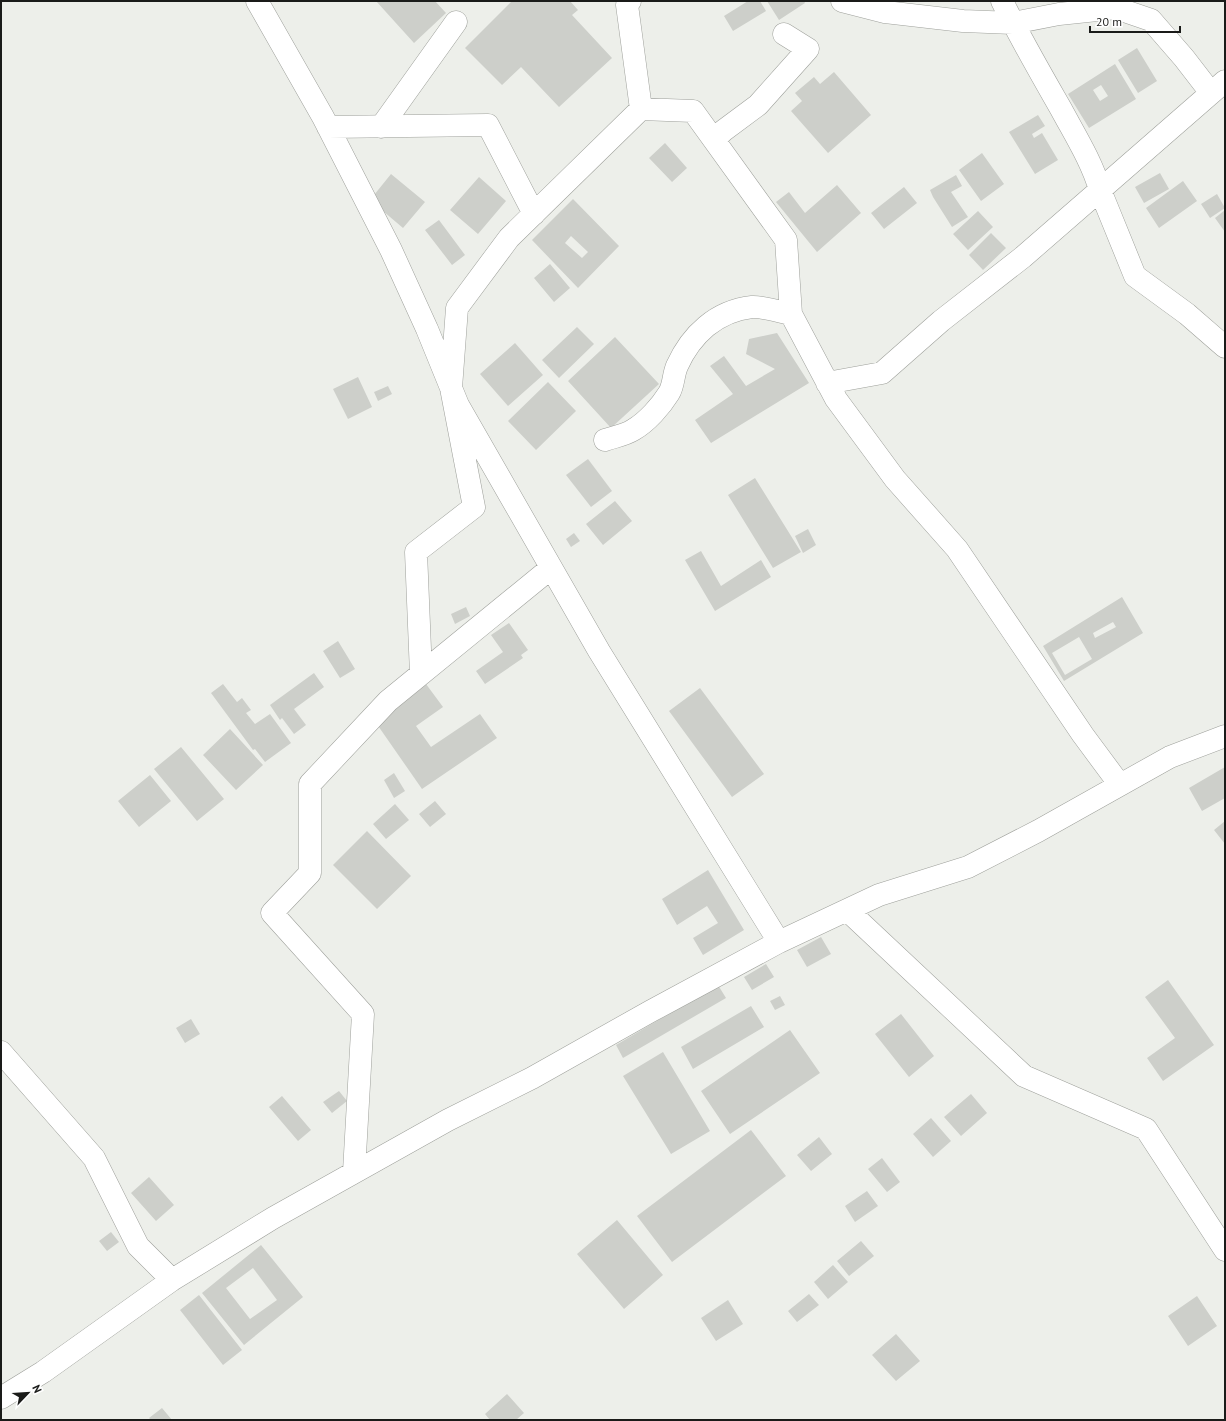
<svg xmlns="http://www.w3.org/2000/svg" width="1226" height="1421" viewBox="0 0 1226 1421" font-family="'PT Sans',sans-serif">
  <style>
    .building { fill: #cdcfca; fill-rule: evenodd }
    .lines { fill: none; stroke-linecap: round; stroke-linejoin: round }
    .street-casing { stroke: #9ea09b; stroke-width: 23 }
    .street { stroke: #fff; stroke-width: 22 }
  </style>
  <rect width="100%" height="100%" fill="#edefea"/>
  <path class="building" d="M376,1H435L446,13L414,43Z
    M512,1H570L578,10L572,15L612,58L559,107L521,67L502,85L465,48Z
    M748,1H760L766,11L733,31L724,16Z
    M767,1H804L805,3L779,20Z
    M1137,48L1157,81L1138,93L1118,60Z
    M1115,64L1136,99L1089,128L1068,94ZM1101,85L1108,96L1100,101L1093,90Z
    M834,72L871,115L828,153L791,111L802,101L795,93L814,77L820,84Z
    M1038,115L1045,126L1032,134L1034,138L1042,133L1058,160L1035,174L1009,132Z
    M665,143L687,168L672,182L649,158Z
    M982,153L1004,184L981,201L959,170Z
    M1160,173L1169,189L1144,203L1135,187Z
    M391,174L425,202L403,228L370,200Z
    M956,175L962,186L951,192L968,217L952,227L933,197L930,190Z
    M479,177L506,201L478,234L450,210Z
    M1183,181L1197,201L1159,228L1146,208Z
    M837,185L861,213L817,252L776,202L789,192L805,213Z
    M904,187L917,203L884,229L871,213Z
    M1217,194L1225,208L1210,218L1201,204Z
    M573,199L619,246L578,288L532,240ZM571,236L588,252L582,258L565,243Z
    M1225,210V232L1215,218Z
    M978,211L993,227L968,250L953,234Z
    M439,220L465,255L452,265L425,230Z
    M991,233L1006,248L983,270L969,255Z
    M550,264L570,288L554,302L534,278Z
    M577,327L594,344L559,378L542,360Z
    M777,333L809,383L711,443L695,420L733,394L710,366L724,356L746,386L775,369L746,354L749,339Z
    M615,337L659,384L611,428L568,381Z
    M515,343L543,375L508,406L480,374Z
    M358,377L372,407L348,419L333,389Z
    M548,382L576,411L536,450L508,421Z
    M388,386L392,394L378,401L374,392Z
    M588,459L612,491L591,507L566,475Z
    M755,478L801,552L773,568L728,495Z
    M615,501L632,521L603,545L586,524Z
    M808,529L816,545L803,553L795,536Z
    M574,533L580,541L571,547L566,539Z
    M701,551L721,586L761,560L771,577L715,611L685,560Z
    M1122,597L1143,633L1064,681L1043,646ZM1113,622L1116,627L1095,638L1093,633ZM1079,637L1092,659L1065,675L1052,653Z
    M466,607L470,616L455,624L451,614Z
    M509,623L528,650L521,655L523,658L485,684L476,671L503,652L491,635Z
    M338,641L355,669L340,678L323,651Z
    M314,673L324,687L294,709L306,725L294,734L282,718L280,720L270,705Z
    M223,684L237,702L242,698L251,710L246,713L255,724L270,714L291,743L265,762L255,749L253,750L211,693Z
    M426,684L443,707L416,726L431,747L480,714L497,738L422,789L374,720Z
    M700,688L764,774L732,797L669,711Z
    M230,729L263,765L236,790L203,755Z
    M181,747L224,799L197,821L154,769Z
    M1225,767V798L1202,811L1189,788Z
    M394,773L405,791L394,798L384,780Z
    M150,775L171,801L139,827L118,801Z
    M435,801L446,814L430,827L419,814Z
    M395,804L409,820L386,839L373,824Z
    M1225,821V844L1214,830Z
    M367,831L411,876L377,909L333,865Z
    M708,870L744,930L703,955L693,938L718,923L707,906L677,925L662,899Z
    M821,937L831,954L807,967L797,950Z
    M766,964L774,977L752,990L744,977Z
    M1168,980L1214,1045L1163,1081L1147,1058L1175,1038L1145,997Z
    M718,985L726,998L623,1058L616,1045Z
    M780,996L785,1005L775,1010L770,1001Z
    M751,1006L764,1027L693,1069L681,1047Z
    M901,1014L934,1056L909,1077L875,1034Z
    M191,1019L200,1034L185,1043L176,1028Z
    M790,1030L820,1073L730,1134L701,1091Z
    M663,1052L710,1131L671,1154L623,1076Z
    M339,1091L347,1101L332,1113L323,1102Z
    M971,1094L987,1113L961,1136L944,1117Z
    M282,1096L311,1130L298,1141L269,1107Z
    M931,1118L951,1141L933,1157L913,1134Z
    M751,1130L786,1176L672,1262L637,1216Z
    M819,1137L832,1154L811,1171L797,1155Z
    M882,1158L900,1182L887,1192L868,1169Z
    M149,1177L174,1205L156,1221L131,1193Z
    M867,1191L878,1206L855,1222L845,1206Z
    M617,1220L663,1275L624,1309L577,1254Z
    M111,1232L119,1242L107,1251L99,1241Z
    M861,1241L874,1256L849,1276L837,1261Z
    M261,1245L303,1297L244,1345L202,1293ZM253,1268L277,1300L250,1319L226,1288Z
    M833,1265L848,1282L828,1299L814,1282Z
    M809,1294L819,1305L797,1322L788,1311Z
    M199,1295L242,1350L223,1365L180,1310Z
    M1197,1296L1217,1326L1188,1346L1168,1316Z
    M728,1300L743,1324L716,1341L701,1318Z
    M896,1334L920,1361L896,1381L872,1355Z
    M507,1394L524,1413L516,1420H490L485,1414Z
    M162,1408L172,1420H151L149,1418Z"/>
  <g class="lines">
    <g class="street-casing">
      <path id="street" d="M257,1L323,117L391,250L427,329L458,405L599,651L779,942
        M842,1L885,12L963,21L1013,23L1059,14L1116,8L1151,20L1184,58L1211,93
        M1225,81L1100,190L1135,276L1187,314L1225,347
        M641,109L693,111L786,240L791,314L836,399L895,479L957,549L1083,735L1120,785
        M328,127L488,125L534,214
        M381,127L456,22
        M714,140L723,131L758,105L808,49L784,34
        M827,383L882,373L941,321L1023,257L1100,190C1092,162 1075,135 1061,109C1041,74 1020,38 1002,1
        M605,440C614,437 625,435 633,430C647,422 661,406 669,393C674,385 673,375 677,366C691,335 716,311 752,307C761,306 781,312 791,314
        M421,674L416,552L474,507L451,388L457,308L509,238L641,109L627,5L630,1
        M847,910L1024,1076L1146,1129L1225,1250
        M1,1052L94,1158L138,1246L172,1280
        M354,1172L363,1014L272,913L310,873V784L388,701L551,568
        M1,1398L43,1372L172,1280L273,1218L448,1120L532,1078L651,1011L779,942L879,895L968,867L1038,831L1170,757L1225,736"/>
    </g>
    <use href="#street" class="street"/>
  </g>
  <rect width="1226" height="1421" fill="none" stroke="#1a1b19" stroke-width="4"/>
  <g transform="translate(28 1393) rotate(65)" stroke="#ffffff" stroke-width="3" paint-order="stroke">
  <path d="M0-3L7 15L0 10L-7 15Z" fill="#1a1b19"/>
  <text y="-6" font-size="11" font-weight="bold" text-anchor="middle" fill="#1a1b19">N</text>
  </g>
  <path d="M1090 26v6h90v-6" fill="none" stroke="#1a1b19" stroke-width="2"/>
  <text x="1096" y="26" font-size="12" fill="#1a1b19" stroke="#ffffff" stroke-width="3" paint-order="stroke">20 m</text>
</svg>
